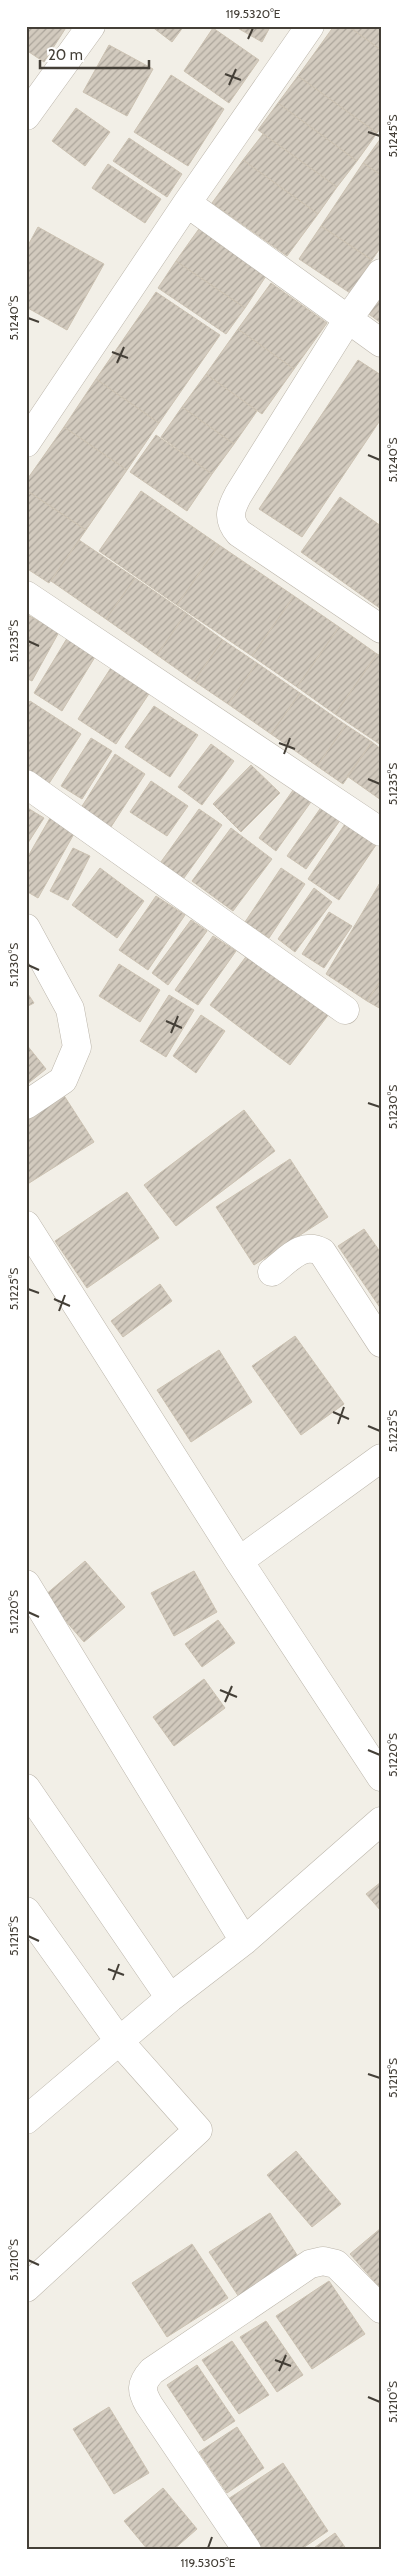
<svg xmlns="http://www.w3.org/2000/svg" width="407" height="2576" viewBox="0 0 407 2576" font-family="Cabin,sans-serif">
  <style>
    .building { fill: url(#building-hatch); stroke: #ccc2b2 }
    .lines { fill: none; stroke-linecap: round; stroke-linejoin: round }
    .minor-casing { stroke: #bcb6ab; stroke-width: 29 }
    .minor { stroke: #fff; stroke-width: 28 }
    .ticks { fill: none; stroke: #443f37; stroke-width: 2 }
    .neatline { fill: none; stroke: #443f37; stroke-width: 2 }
    .ticks-label { font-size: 12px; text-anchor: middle; fill: #443f37 }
  </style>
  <defs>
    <pattern id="building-hatch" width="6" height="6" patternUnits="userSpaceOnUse" patternTransform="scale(1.25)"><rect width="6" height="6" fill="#d2cabe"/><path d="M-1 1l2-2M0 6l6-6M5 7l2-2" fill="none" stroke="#aca59b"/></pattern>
  </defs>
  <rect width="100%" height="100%" fill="#f2efe7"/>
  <path class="building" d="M26,26H67L44,62L26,50Z
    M151,26H184L172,42Z
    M234,26H269L270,27L262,42Z
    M334,26H348L381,50V128L377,133L298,76Z
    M348,26H381V50Z
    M213,28L259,60L229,103L184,71Z
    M109,45L153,69L127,116L83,92Z
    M171,75L224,109L188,166L134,132Z
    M298,76L377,133L357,161L278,103Z
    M278,103L357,161L337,187L258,130Z
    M76,108L110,132L85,166L52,141Z
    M263,134L337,187L318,214L243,160Z
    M129,138L182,174L167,197L113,161Z
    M381,138V175L363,163Z
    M243,160L318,214L287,256L212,203Z
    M363,163L381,175V247L372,260L321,226Z
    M108,164L161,199L145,223L92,188Z
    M201,226L268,273L245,308L176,261Z
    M321,226L372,260L350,293L299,259Z
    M38,227L104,264L67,330L26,307V249Z
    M176,261L245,308L226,334L158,288Z
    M271,283L327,323L294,369L238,329Z
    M381,285V323L362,309Z
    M156,292L220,335L159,423L96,379Z
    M238,329L294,369L262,414L206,374Z
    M358,360L381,375V419L302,537L259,509Z
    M206,374L257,411L234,444L182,407Z
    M96,379L159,423L127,470L64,427Z
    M182,407L234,444L212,474L161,437Z
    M64,427L127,470L86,530L26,490V481Z
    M156,435L212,474L187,511L130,472Z
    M26,490L86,530L49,583L26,568Z
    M141,491L219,545L177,605L99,551Z
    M340,497L381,526V609L301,552Z
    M79,540L135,578L106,619L51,581Z
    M219,545L294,596L252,656L177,605Z
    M135,578L186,613L157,655L106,619Z
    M294,596L339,627L297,687L252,656Z
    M186,613L223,640L194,681L157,655Z
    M26,614L59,632L32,681L26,678Z
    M339,627L377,654L335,714L297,687Z
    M69,635L98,652L62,711L34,693Z
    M223,640L257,663L228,704L194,681Z
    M377,654L381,656V745L335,714Z
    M114,663L152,689L116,744L78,719Z
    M257,663L300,693L271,734L228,704Z
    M300,693L346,725L317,766L271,734Z
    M30,701L81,734L48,785L26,771V707Z
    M154,706L198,735L170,777L125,747Z
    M346,725L372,742L343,784L317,766Z
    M91,738L112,751L82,799L61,786Z
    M372,742L381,749V800L347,776Z
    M211,744L234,761L202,805L178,787Z
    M115,754L145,774L109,830L79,811Z
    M251,765L280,793L241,832L213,804Z
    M151,781L188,806L167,836L130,812Z
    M296,786L313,799L276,851L259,838Z
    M322,806L341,819L306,869L287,856Z
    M26,807L44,818L26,846Z
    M199,809L222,825L181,882L158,866Z
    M50,818L75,832L38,898L26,891V860Z
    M347,821L378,842L339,900L308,879Z
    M231,828L272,859L233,911L192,881Z
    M73,848L90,856L68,900L50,891Z
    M100,868L144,901L117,938L72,905Z
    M281,868L305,884L269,938L245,922Z
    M381,881V980L367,1001L326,974Z
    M314,888L332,902L295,952L278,939Z
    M156,896L185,915L148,970L119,950Z
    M329,912L352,926L324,968L302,954Z
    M191,920L207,931L168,985L152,973Z
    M213,936L236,951L198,1005L175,990Z
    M248,954L329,1014L290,1065L210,1005Z
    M119,964L160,990L140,1022L99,996Z
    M381,980V1009L367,1001Z
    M26,991L34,1003L26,1007Z
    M169,995L194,1010L166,1057L140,1041Z
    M201,1015L225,1031L196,1073L173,1056Z
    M26,1044L46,1069L26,1085Z
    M63,1094L94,1142L26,1185V1117Z
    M244,1110L275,1151L176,1226L144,1185Z
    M290,1159L328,1217L254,1265L216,1207Z
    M127,1192L159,1238L87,1288L55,1241Z
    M364,1229L381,1253V1309L338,1246Z
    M160,1284L172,1301L123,1337L111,1321Z
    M295,1336L344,1404L301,1435L252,1366Z
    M219,1350L252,1402L191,1442L157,1390Z
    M85,1561L125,1607L84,1642L44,1596Z
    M194,1571L217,1612L174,1636L151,1593Z
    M218,1620L235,1643L202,1667L185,1644Z
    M204,1679L225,1708L174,1746L153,1717Z
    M381,1882V1911L366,1894Z
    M296,2151L341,2204L312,2227L267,2175Z
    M270,2213L299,2258L239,2297L209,2252Z
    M381,2228V2289L350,2254Z
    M192,2244L228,2298L167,2337L132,2283Z
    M329,2281L365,2334L312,2369L276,2316Z
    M266,2321L303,2375L277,2392L240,2337Z
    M232,2341L269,2395L239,2414L202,2360Z
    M197,2365L235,2421L204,2441L167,2385Z
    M109,2407L149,2473L114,2494L73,2429Z
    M237,2427L264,2468L227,2493L199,2452Z
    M283,2463L328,2531L300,2550H262L228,2499Z
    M163,2488L197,2529L173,2550H148L124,2521Z
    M335,2533L347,2550H311Z"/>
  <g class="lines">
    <g class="minor-casing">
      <path id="minor" d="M26,116L91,26
        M187,203L381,343
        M381,273L348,319L238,495C230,510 227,519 239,533L381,629
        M26,443L187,203L310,26
        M26,595L381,832
        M26,784L345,1010
        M26,928L70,1009L77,1047L63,1080L26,1105
        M26,1225L239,1561L381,1777
        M272,1272C288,1260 302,1241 322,1252L381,1343
        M239,1561L381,1458
        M26,1584L244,1941
        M26,1788L170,1998
        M26,1911L119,2041L198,2130L26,2288
        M26,2120L170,1998L244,1941L381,1821
        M247,2550L149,2405C141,2391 140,2384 152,2371L310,2264L323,2261L336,2264L381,2309"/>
    </g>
    <use href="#minor" class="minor"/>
  </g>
  <path class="ticks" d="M248,39L253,28M225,74L241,80M229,85L236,69M368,132L380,136M28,318L39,322M112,352L128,358M117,363L124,347M368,455L380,460M28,641L39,646M279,743L295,749M284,754L290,738M368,779L380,784M28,965L39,970M166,1021L182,1028M171,1033L178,1016M368,1103L380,1107M28,1289L39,1293M54,1299L70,1306M59,1311L65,1295M333,1412L349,1419M338,1424L344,1407M368,1426L380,1431M28,1612L39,1617M220,1690L237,1697M225,1702L232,1686M368,1750L380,1755M28,1936L39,1941M108,1969L124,1975M113,1980L119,1964M368,2074L380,2078M28,2260L39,2265M275,2360L291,2366M279,2371L286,2355M368,2397L380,2402M208,2548L212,2537"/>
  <rect width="407" height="2576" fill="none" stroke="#ffffff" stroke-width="55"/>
  <path d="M40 60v8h109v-8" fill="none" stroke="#443f37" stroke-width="2.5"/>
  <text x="48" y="60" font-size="15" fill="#443f37" stroke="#ffffff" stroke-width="4" paint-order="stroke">20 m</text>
  <rect x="28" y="28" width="352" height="2520" class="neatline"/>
  <g class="ticks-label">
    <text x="253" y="18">119.5320°E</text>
    <text transform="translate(393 136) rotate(-90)" y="4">5.1245°S</text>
    <text transform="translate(14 318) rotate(-90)" y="4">5.1240°S</text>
    <text transform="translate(393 460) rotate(-90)" y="4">5.1240°S</text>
    <text transform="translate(14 641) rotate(-90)" y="4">5.1235°S</text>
    <text transform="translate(393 784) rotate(-90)" y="4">5.1235°S</text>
    <text transform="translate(14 965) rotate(-90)" y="4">5.1230°S</text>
    <text transform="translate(393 1107) rotate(-90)" y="4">5.1230°S</text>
    <text transform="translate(14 1289) rotate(-90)" y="4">5.1225°S</text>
    <text transform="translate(393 1431) rotate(-90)" y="4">5.1225°S</text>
    <text transform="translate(14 1612) rotate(-90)" y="4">5.1220°S</text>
    <text transform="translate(393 1755) rotate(-90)" y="4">5.1220°S</text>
    <text transform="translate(14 1936) rotate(-90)" y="4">5.1215°S</text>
    <text transform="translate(393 2078) rotate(-90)" y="4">5.1215°S</text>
    <text transform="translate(14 2260) rotate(-90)" y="4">5.1210°S</text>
    <text transform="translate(393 2402) rotate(-90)" y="4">5.1210°S</text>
    <text x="208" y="2567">119.5305°E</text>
  </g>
</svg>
